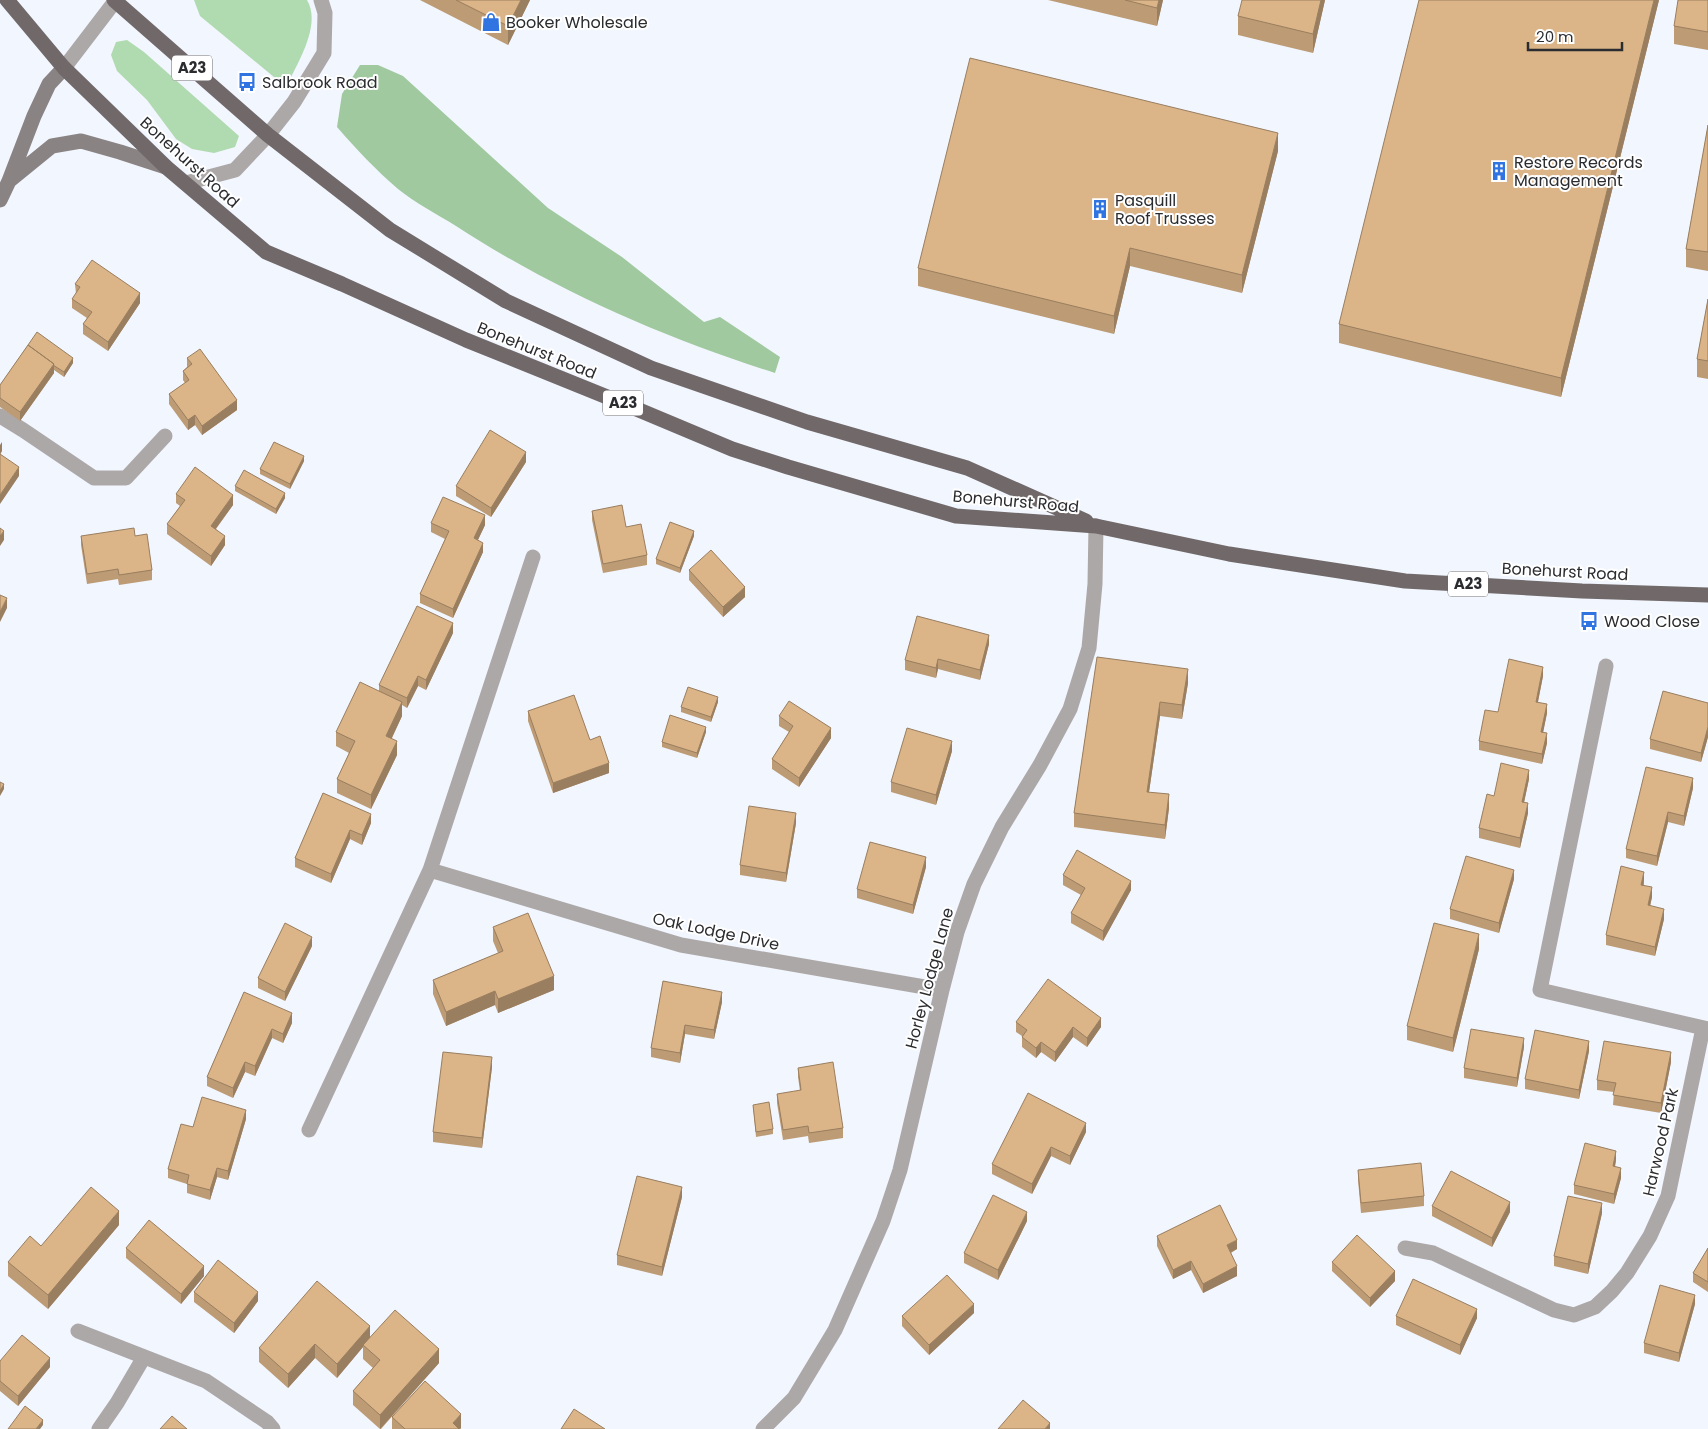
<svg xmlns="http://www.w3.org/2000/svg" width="1708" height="1429" viewBox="0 0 1708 1429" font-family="Poppins,sans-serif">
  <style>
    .green { fill: #b0daaf }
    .forest { fill: #a0c99f }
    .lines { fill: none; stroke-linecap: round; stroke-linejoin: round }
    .street { stroke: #ada8a8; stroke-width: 15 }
    .secondary { stroke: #8a8383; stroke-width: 15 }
    .primary { stroke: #716969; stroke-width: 15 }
    .wall { fill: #bc9b75 }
    .shaded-wall { fill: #997e5f }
    .building { fill: #dbb488; stroke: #997e5f }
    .labels { text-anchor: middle; stroke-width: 4; stroke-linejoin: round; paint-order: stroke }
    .shield { fill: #fff; stroke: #6b6b6e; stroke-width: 1 }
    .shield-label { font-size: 15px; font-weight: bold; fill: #2b2c30 }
    .poi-label { font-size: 16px; fill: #2b2c30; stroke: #fff; text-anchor: start }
    .street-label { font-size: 16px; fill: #2b2c30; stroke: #fff }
  </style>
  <rect width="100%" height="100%" fill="#f2f6ff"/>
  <path class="green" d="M194,0H307C322,25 297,64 286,87L200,16Z
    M127,40L144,52L239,136L235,147L214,153L192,149L176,139L147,100L117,71L111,55L116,42Z"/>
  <path class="forest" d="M360,65H378L403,76L548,208L622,257L704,322L720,317L780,357L775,373C664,338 554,290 456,226C437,214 415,203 398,189C376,170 356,149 337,127L342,94Z"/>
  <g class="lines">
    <path class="street" d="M64,68L116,0
      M186,183L235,170L268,135L294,102L324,53L325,13L321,0
      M0,416L23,430L94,478H126L165,436
      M1606,666L1540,990L1708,1029
      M430,870L681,945L942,990
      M309,1130L430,870L533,557
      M1405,1248L1433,1253L1554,1310L1574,1315L1595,1307L1612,1291L1627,1273L1650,1236L1668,1196L1703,1028
      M78,1331L206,1381L267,1422L273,1429
      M99,1429L117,1403L144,1357
      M763,1429L794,1398L835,1330L883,1221L900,1170L942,990L957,932L974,884L1002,827L1040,765L1070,709L1089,648L1095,584L1096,526"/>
    <path class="secondary" d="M9,181L52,146L81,141L120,152L166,167
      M0,200L9,181L34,116L49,84L64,68"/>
    <path class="primary" d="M7,0L64,68L166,167L266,252L342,284L466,340L627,405L732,449L788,467L956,516L1096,526L1229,554L1405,581L1582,591L1708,595
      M114,0L268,135L390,230L506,301L651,368L807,422L967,468L1086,521"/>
  </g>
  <path class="wall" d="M420,0H530L508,45Z
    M1048,0H1163L1157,26Z
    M1325,0L1313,53L1238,35V16Z
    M1659,0L1561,397L1339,343V324Z
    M1708,0V50L1674,44V26Z
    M1708,125V271L1686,267V249Z
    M1278,151L1242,293L1130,266L1114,334L918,286V268Z
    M75,284L140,303L108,351L83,334V324L87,318L72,308V299L76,294Z
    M1708,299V379L1697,377V359Z
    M28,345L73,363L64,377L54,370V373L20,421L0,407V385Z
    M187,358L237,410L202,435L195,425L188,430L169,404V394L185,383L183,380V371L187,367Z
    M304,461L290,489L260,474V469Z
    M526,462L491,517L456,496V486Z
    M235,486L285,498L276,514L235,491Z
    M176,494L233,505L216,529L225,545L211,566L167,534V524L180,506L176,503Z
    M592,511L626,527L647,555V565L603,573L592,520Z
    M431,523L485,525L478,540L483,552L453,618L420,603V594L445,539L431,532Z
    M81,536H135L152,570V580L119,585L118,579L87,584L81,545Z
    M694,536L680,573L656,564V559Z
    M689,570L745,597L723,617L689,580Z
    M453,633L426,690L418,686L407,708L402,705V716L392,738L397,755L371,809L337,793V779L349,753L336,746V732L379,691V685Z
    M989,644L980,680L938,669L936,678L905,670V660Z
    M1097,657L1188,683L1182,719L1160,716L1149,792L1169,808L1165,839L1074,827V813Z
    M1543,676L1538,702L1547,713L1543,733L1547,743L1542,764L1479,750V741L1498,712Z
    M718,702L711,722L681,712V707Z
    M1708,703V737L1701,762L1650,749V739Z
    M528,711L609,773L553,793L528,721Z
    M779,716L831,738L799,787L772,769V759L789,732L779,726Z
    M706,732L697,758L662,747V742Z
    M952,751L936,805L891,792V782Z
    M1529,779L1524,802L1528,813L1520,848L1479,838V828L1494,796Z
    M1693,788L1684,826L1668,822L1657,866L1626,858V849Z
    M323,793L371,823L362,845L350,839L331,883L295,867V858Z
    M796,823L786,882L740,875V865Z
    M926,867L913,914L857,898V889Z
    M1063,875L1131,890L1103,941L1071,923V913L1081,895L1063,885Z
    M1514,879L1499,933L1450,919V909Z
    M1644,881V885L1652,897L1650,906L1664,919L1655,956L1606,945V935Z
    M493,927L554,990L498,1013L495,1005L446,1026L433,994V980L498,953L493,941Z
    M312,946L285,1001L258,988V978Z
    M1479,949L1453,1052L1407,1040V1026Z
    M663,981L722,1002L714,1039L685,1034L680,1063L651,1057V1048Z
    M244,992L292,1023L283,1043L272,1038L255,1076L245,1072L233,1098L207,1086V1077Z
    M1016,1022L1101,1027L1087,1047L1073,1037L1055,1062L1041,1052L1036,1058L1022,1047V1036L1016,1032Z
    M1524,1047L1517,1087L1464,1078V1068Z
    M1589,1051L1579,1099L1525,1089V1079Z
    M1671,1062L1661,1113L1613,1105L1614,1092L1597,1090V1080Z
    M492,1067L482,1148L433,1142V1132Z
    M798,1068L843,1128V1138L809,1143L808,1136L783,1140L777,1103V1094L800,1091L798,1077Z
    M753,1105L773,1129V1134L756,1137Z
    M246,1119L228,1180L217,1177L210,1200L187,1193V1184L168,1178V1169L193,1127Z
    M1086,1132L1070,1165L1051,1156L1032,1194L992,1174V1164Z
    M1616,1160L1615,1167L1621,1178L1614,1204L1574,1194V1185Z
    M1358,1170L1424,1196V1206L1361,1213L1358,1180Z
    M682,1197L662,1276L617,1265V1255Z
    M1432,1206L1510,1212L1492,1247L1432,1216Z
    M1602,1213L1588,1274L1554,1266V1256Z
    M1027,1221L998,1280L964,1263V1253Z
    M119,1225L48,1309L8,1276V1262L41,1246Z
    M1157,1236L1237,1249L1231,1253L1237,1276L1203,1293L1191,1270L1173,1279L1157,1246Z
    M126,1248L204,1276L181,1304L126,1258Z
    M1708,1248V1292L1693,1282V1273Z
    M1332,1262L1395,1281L1370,1307L1332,1271Z
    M194,1292L258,1301L234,1333L194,1302Z
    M1695,1304L1679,1362L1644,1353V1343Z
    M974,1313L929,1355L902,1326V1316Z
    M1396,1316L1477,1318L1460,1355L1396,1325Z
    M370,1337L439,1363L381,1429H380L353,1405V1391L373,1368L363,1359V1347L337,1378L315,1358L288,1388L259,1362V1348Z
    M0,1361L50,1367L18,1406L0,1391Z
    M392,1417L461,1428L460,1429H392Z"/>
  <path class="shaded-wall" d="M521,0H530L508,45V26Z
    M1159,0H1163L1157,26V8Z
    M1321,0H1325L1313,53V34Z
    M1654,0H1659L1561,397V378Z
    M1278,133V151L1242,293V275Z
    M1130,248V266L1114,334V316Z
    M140,293V303L108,351V342Z
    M73,358V363L64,377V372Z
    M54,364V373L20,421V412Z
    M237,400V410L202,435V426Z
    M195,415V425L188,430V420Z
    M2,442V451L0,455V445Z
    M526,452V462L491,517V508Z
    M304,456V461L290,489V484Z
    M19,467V476L0,504V495Z
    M285,493V498L276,514V509Z
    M233,495V505L211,535V526Z
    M485,515V525L474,548V538Z
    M4,531V540L0,546V536Z
    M694,531V536L680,573V568Z
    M225,536V545L211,566V556Z
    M483,543V552L453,618V609Z
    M745,587V597L723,617V607Z
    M7,598V608L0,622V612Z
    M453,623V633L426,690V680Z
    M989,635V644L980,680V670Z
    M938,659V669L936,678V668Z
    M1543,667V676L1536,711V702Z
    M1188,669V683L1182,719V705Z
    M418,676V686L407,708V698Z
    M718,697V702L711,722V717Z
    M402,702V716L386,750V736Z
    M1160,702V716L1147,806V792Z
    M1547,704V713L1541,742V732Z
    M706,727V732L697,758V753Z
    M1708,727V737L1701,762V753Z
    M831,728V738L799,787V778Z
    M1547,733V743L1542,764V754Z
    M397,741V755L371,809V795Z
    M952,741V751L936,805V795Z
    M609,763V773L553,793V783Z
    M1529,770V779L1522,812V802Z
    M1693,778V788L1684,826V816Z
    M4,784V789L0,796V791Z
    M1169,794V808L1165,839V825Z
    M1528,803V813L1520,848V838Z
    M1668,812V822L1657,866V856Z
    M796,813V823L786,882V873Z
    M371,814V823L362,845V835Z
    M350,830V839L331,883V874Z
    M926,857V867L913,914V905Z
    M1514,870V879L1499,933V923Z
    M1644,872V881L1641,894V885Z
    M1131,881V890L1103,941V931Z
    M1652,887V897L1648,915V905Z
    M1664,909V919L1655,956V947Z
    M1479,934V949L1453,1052V1038Z
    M312,937V946L285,1001V992Z
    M554,976V990L498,1013V999Z
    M495,991V1005L446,1026V1012Z
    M722,992V1002L714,1039V1030Z
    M292,1013V1023L283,1043V1034Z
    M1101,1018V1027L1087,1047V1038Z
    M685,1025V1034L680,1063V1053Z
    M1073,1027V1037L1055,1062V1052Z
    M272,1029V1038L255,1076V1066Z
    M1524,1038V1047L1517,1087V1078Z
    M1589,1041V1051L1579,1099V1090Z
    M1041,1042V1052L1036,1058V1048Z
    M1671,1052V1062L1661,1113V1103Z
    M492,1057V1067L482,1148V1138Z
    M245,1062V1072L233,1098V1088Z
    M246,1110V1119L228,1180V1171Z
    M1086,1123V1132L1070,1165V1156Z
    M1051,1147V1156L1032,1194V1184Z
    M1616,1151V1160L1613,1176V1166Z
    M217,1168V1177L210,1200V1190Z
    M1621,1168V1178L1614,1204V1194Z
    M682,1187V1197L662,1276V1267Z
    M1510,1202V1212L1492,1247V1238Z
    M1602,1203V1213L1588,1274V1264Z
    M119,1211V1225L48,1309V1295Z
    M1027,1212V1221L998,1280V1270Z
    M1237,1240V1249L1227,1254V1245Z
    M1191,1261V1270L1173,1279V1270Z
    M204,1266V1276L181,1304V1294Z
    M1237,1266V1276L1203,1293V1284Z
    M1395,1271V1281L1370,1307V1298Z
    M258,1292V1301L234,1333V1323Z
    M1695,1295V1304L1679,1362V1353Z
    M974,1304V1313L929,1355V1345Z
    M1477,1309V1318L1460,1355V1345Z
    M370,1326V1340L363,1345V1347L337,1378V1364Z
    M315,1344V1358L288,1388V1374Z
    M439,1349V1363L380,1429V1415Z
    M50,1358V1367L18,1406V1396Z
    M461,1414V1428L460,1429H453V1423Z
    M43,1420V1425L40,1429H36Z
    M1050,1423V1429H1045Z"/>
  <path class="building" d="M456,0H521L508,26Z
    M1125,0H1159L1157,8Z
    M1242,0H1321L1313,34L1238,16Z
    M1419,0H1654L1561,378L1339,324Z
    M1678,0H1708V32L1674,26Z
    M970,58L1278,133L1242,275L1130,248L1114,316L918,268Z
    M1708,125V252L1686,249Z
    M92,260L140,293L108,342L83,324L92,312L72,299L80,287L75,284Z
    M1708,299V361L1697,359Z
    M37,332L73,358L64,372L53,365L54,364L28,345Z
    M28,345L54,364L20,412L0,398V385Z
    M200,349L237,400L202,426L195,415L188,420L169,394L189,380L183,371L192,364L187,358Z
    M490,430L526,452L491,508L456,486Z
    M274,442L304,456L290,484L260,469Z
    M0,454L19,467L0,495Z
    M195,467L233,495L211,526L225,536L211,556L167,524L185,500L176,494Z
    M244,470L285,493L276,509L235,486Z
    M443,497L485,515L474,538L483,543L453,609L420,594L449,531L431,523Z
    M622,505L626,527L641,524L647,555L603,564L592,511Z
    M670,522L694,531L680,568L656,559Z
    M0,528L4,531L0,536Z
    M134,528L135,536L147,534L152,570L119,575L118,569L87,574L81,536Z
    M711,550L745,587L723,607L689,570Z
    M0,595L7,598L0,612Z
    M417,606L453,623L426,680L418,676L407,698L379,685Z
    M917,616L989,635L980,670L938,659L936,668L905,660Z
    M1097,657L1188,669L1182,705L1160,702L1147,792L1169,794L1165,825L1074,813Z
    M1509,659L1543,667L1536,702L1547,704L1541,732L1547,733L1542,754L1479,741L1485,710L1498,712Z
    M360,682L402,702L386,736L397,741L371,795L337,779L355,741L336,732Z
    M688,687L718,697L711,717L681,707Z
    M1663,691L1708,703V727L1701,753L1650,739Z
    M574,695L590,740L600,736L609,763L553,783L528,711Z
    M789,701L831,728L799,778L772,759L793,726L779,716Z
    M670,715L706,727L697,753L662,742Z
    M907,728L952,741L936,795L891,782Z
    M1501,763L1529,770L1522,802L1528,803L1520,838L1479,828L1487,794L1494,796Z
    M1646,767L1693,778L1684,816L1668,812L1657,856L1626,849Z
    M0,782L4,784L0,791Z
    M323,793L371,814L362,835L350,830L331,874L295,858Z
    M749,806L796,813L786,873L740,865Z
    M870,842L926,857L913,905L857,889Z
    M1077,850L1131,881L1103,931L1071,913L1085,888L1063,875Z
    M1466,856L1514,870L1499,923L1450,909Z
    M1621,866L1644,872L1641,885L1652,887L1648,905L1664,909L1655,947L1606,935Z
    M528,913L554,976L498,999L495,991L446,1012L433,980L503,951L493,927Z
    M285,923L312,937L285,992L258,978Z
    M1434,923L1479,934L1453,1038L1407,1026Z
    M1048,979L1101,1018L1087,1038L1073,1027L1055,1052L1041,1042L1036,1048L1022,1037L1027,1030L1016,1022Z
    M663,981L722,992L714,1030L685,1025L680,1053L651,1048Z
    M244,992L292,1013L283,1034L272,1029L255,1066L245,1062L233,1088L207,1077Z
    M1471,1029L1524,1038L1517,1078L1464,1068Z
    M1535,1030L1589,1041L1579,1090L1525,1079Z
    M1604,1041L1671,1052L1661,1103L1613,1095L1616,1083L1597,1080Z
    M443,1052L492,1057L482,1138L433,1132Z
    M833,1062L843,1128L809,1133L808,1126L783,1130L777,1094L801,1090L798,1068Z
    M1028,1093L1086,1123L1070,1156L1051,1147L1032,1184L992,1164Z
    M202,1097L246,1110L228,1171L217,1168L210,1190L187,1184L189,1175L168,1169L181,1124L193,1127Z
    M769,1102L773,1129L756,1132L753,1105Z
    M1585,1143L1616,1151L1613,1166L1621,1168L1614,1194L1574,1185Z
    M1421,1163L1424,1196L1361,1203L1358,1170Z
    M1451,1171L1510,1202L1492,1238L1432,1206Z
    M637,1176L682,1187L662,1267L617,1255Z
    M91,1187L119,1211L48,1295L8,1262L30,1236L41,1246Z
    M993,1195L1027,1212L998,1270L964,1253Z
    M1568,1196L1602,1203L1588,1264L1554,1256Z
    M1220,1205L1237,1240L1227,1245L1237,1266L1203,1284L1191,1261L1173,1270L1157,1236Z
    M149,1220L204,1266L181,1294L126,1248Z
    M1357,1235L1395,1271L1370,1298L1332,1262Z
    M1708,1248V1282L1693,1273Z
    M218,1260L258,1292L234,1323L194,1292Z
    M947,1275L974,1304L929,1345L902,1316Z
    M1413,1279L1477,1309L1460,1345L1396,1316Z
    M317,1281L370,1326L337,1364L315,1344L288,1374L259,1348Z
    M1660,1285L1695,1295L1679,1353L1644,1343Z
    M395,1310L439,1349L380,1415L353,1391L380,1360L363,1345Z
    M22,1335L50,1358L18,1396L0,1381V1361Z
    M425,1381L461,1414L453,1423L459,1429H405L392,1417Z
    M1023,1400L1050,1423L1045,1429H998Z
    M25,1406L43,1420L36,1429H8Z
    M574,1409L605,1429H561Z
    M172,1416L187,1429H160Z"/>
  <defs>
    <g id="shop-bare" transform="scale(1.5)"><path d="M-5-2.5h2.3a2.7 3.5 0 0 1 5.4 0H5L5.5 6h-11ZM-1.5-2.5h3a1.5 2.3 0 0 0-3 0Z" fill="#3074e1" stroke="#fff" stroke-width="2.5" paint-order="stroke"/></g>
    <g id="bus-bare" transform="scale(1.5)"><path d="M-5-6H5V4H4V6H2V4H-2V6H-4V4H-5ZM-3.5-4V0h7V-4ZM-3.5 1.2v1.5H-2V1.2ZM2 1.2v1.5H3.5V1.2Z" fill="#3074e1" stroke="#fff" stroke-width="2.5" paint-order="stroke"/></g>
    <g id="building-bare" transform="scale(1.5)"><path d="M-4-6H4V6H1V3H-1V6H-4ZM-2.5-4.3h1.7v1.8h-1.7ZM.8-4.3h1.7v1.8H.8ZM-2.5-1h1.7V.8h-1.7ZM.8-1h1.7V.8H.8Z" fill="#3074e1" stroke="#fff" stroke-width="2.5" paint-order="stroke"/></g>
  </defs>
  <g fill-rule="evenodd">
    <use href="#shop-bare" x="491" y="22"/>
    <use href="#bus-bare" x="247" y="82"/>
    <use href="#building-bare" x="1499" y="171"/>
    <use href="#building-bare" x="1100" y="209"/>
    <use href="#bus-bare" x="1589" y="621"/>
  </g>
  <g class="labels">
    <g class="shield">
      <rect x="172" y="55.5" width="40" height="25" rx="4"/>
      <rect x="603" y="390.5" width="40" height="25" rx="4"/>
      <rect x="1448" y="571.5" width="40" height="25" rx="4"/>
    </g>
    <g class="shield-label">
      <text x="192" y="73">A23</text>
      <text x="623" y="408">A23</text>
      <text x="1468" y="589">A23</text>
    </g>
    <g class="poi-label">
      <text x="506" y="28">Booker Wholesale</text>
      <text x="262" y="88">Salbrook Road</text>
      <text x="1514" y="168">Restore Records<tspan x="1514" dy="18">Management</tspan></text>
      <text x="1115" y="206">Pasquill<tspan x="1115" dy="18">Roof Trusses</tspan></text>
      <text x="1604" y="627">Wood Close</text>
    </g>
    <g class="street-label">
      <text transform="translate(190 162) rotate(42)" y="6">Bonehurst Road</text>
      <text transform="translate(537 350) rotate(22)" y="6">Bonehurst Road</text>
      <text transform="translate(1016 501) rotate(5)" y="6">Bonehurst Road</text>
      <text transform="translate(1565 571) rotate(3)" y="6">Bonehurst Road</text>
      <text transform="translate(716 931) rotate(12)" y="6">Oak Lodge Drive</text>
      <text transform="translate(929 978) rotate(-75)" y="6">Horley Lodge Lane</text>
      <text transform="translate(1660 1142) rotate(-77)" y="6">Harwood Park</text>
    </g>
  </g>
  <path d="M1528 42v8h94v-8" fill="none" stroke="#2b2c30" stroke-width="2.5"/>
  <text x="1536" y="42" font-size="15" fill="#2b2c30" stroke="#ffffff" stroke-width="4" paint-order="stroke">20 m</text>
</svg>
